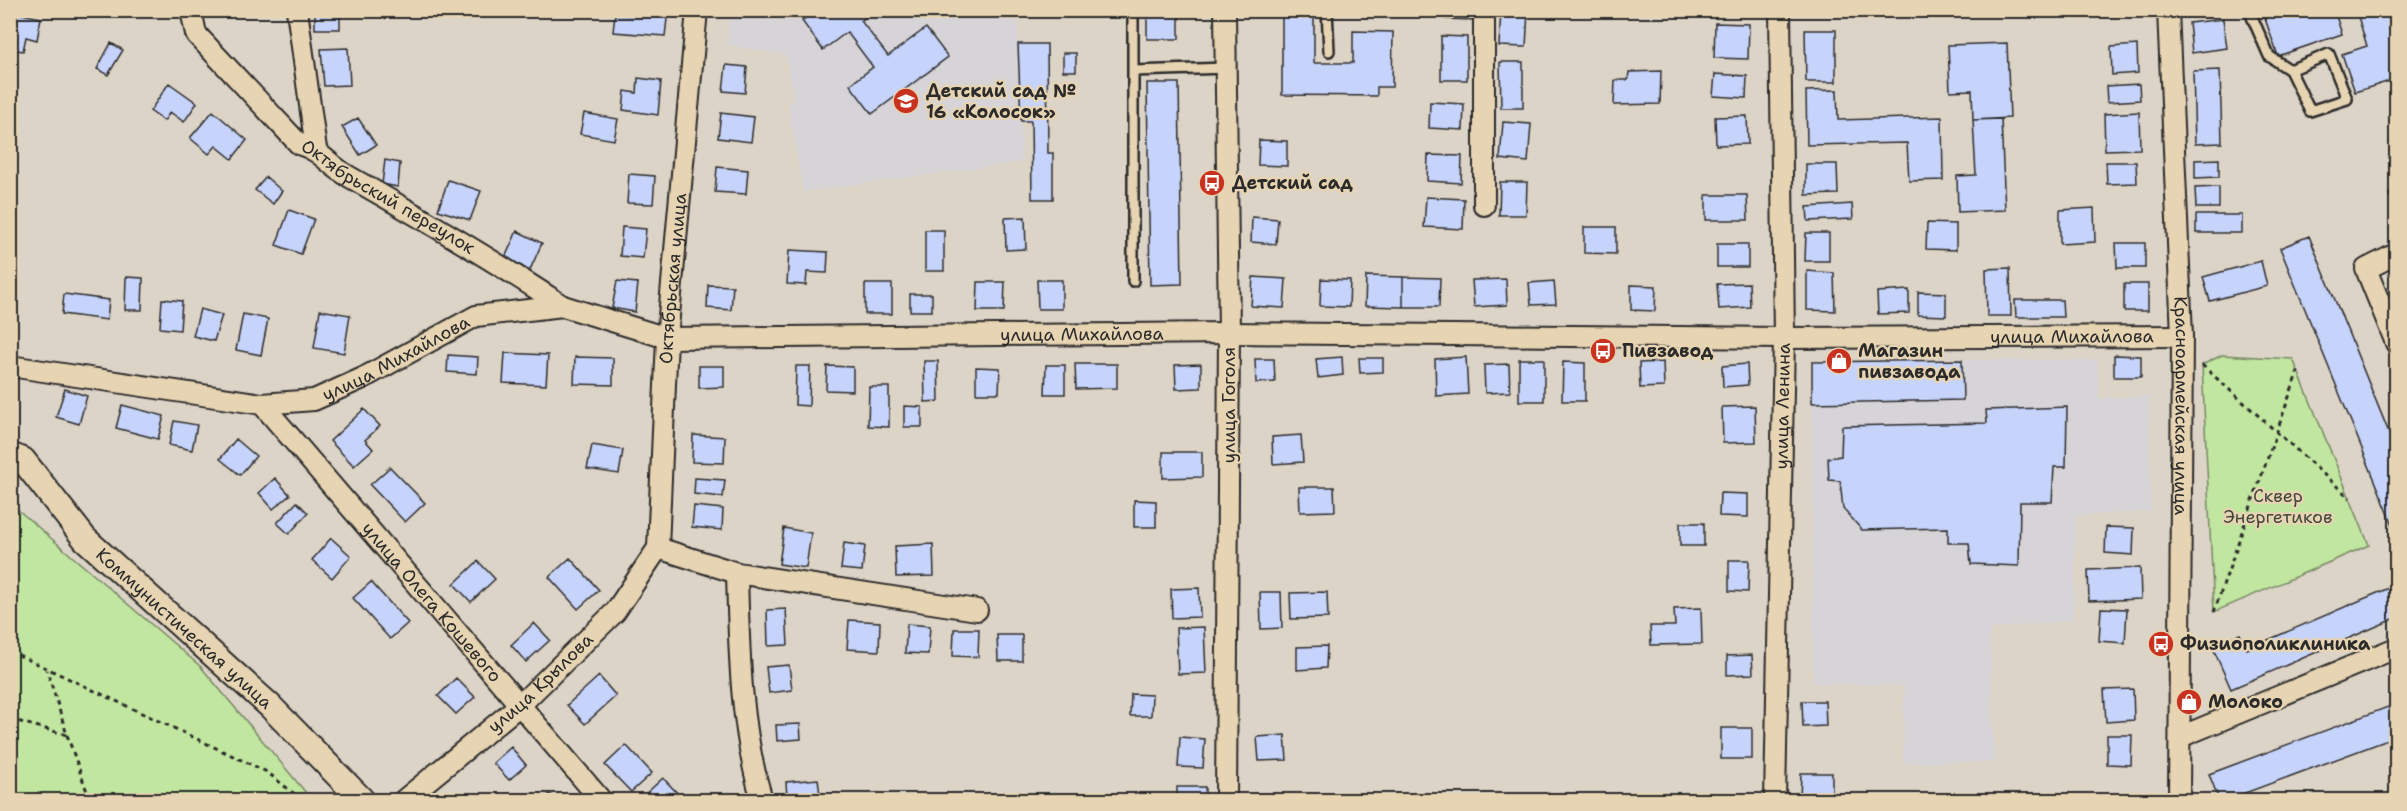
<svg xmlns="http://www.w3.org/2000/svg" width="2407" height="811" viewBox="0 0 2407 811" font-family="'Shantell Sans',sans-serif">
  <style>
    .built { fill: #d6d4d7 }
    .green { fill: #c1e69f; stroke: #768865; stroke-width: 1.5 }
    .building { fill: #c6d3fa; stroke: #2b2b2b; stroke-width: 1.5 }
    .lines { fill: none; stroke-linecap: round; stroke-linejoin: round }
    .service-casing { stroke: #2b2b2b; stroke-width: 14 }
    .minor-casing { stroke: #2b2b2b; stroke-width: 24 }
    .tertiary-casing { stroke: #2b2b2b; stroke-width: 28 }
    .path { stroke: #2b2b2b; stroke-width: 3; stroke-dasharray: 4.5 4.5; stroke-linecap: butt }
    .service { stroke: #e7d4b2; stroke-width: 9 }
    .minor { stroke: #e7d4b2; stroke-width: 20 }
    .tertiary { stroke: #e7d4b2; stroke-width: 24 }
    .labels { text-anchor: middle; stroke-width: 4.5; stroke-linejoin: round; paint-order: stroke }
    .poi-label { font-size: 18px; font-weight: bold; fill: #2b2b2b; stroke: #e7d4b2; text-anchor: start }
    .street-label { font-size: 18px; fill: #2b2b2b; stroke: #e7d4b2 }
    .park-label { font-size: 18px; fill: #42473c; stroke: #e7d4b2 }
  </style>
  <rect width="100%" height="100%" fill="#ddd4c8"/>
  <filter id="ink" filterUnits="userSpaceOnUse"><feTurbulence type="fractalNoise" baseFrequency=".0167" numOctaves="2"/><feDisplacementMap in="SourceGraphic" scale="12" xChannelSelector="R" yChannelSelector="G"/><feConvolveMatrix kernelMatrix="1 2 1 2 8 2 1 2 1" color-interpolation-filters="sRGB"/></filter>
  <g filter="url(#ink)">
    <path class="built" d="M783,11H1017L1022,162L803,192L788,103L794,100L786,55L727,45L729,18L781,20Z
      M1962,360H2097L2099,398L2149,396L2151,511L2076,516L2073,620L1990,629L1994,762L1903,763L1904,686L1813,683L1812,362Z"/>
    <path class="green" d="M2222,355L2293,359L2369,545L2214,612L2202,365Z
      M10,503L201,667L312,800H11Z"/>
    <path class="building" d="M315,10H340V29H315Z
      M643,10H668L665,36L613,32L615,14L642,16Z
      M816,10H875L861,21L888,56L926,28L948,57L872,114L850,85L873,67L847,32L823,50L802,21Z
      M1147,10H1179V39H1147Z
      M1282,10H1314V63H1353V31L1393,32L1392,87H1377V96L1282,95Z
      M1446,10H1471V20L1445,19Z
      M1501,10H1528L1526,47L1499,46Z
      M1715,10H1745V14H1715Z
      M2107,10H2135V16H2107Z
      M2262,10H2334L2342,34L2278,56Z
      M2356,10H2396V79L2355,92L2342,54L2367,46Z
      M12,12L41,18L37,40L26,37L23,51L10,49Z
      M2223,19L2227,48L2192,53L2189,23Z
      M1715,23L1749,24L1748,59L1714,58Z
      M1805,30H1836V82H1806Z
      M1441,36L1467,37V80H1441Z
      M111,43L123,50L108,75L97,69Z
      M2007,43L2010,118L1973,120L1972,90L1950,91L1948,45Z
      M1018,44H1047L1048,153H1053V199H1032L1031,121H1021Z
      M2137,45L2138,73L2112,75L2111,47Z
      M348,48L350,85L324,86L321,49Z
      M1063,53H1076V71H1063Z
      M1500,62H1523V108H1501Z
      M726,65L747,67L745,93L723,91Z
      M10,68L15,69L10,90Z
      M2220,70L2222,143L2195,144L2193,71Z
      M1661,71L1660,104L1614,105L1615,80H1628L1629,72Z
      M1715,74L1747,76L1746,98L1713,96Z
      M638,78L661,81L658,115L623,110L625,91L637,93Z
      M169,83L197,103L184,122L170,112L164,121L150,111Z
      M1147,83H1179L1182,284L1150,285Z
      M2139,84L2140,100L2107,102L2106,86Z
      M1837,90L1838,120L1942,117L1943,180L1909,181L1907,143L1807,145L1806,91Z
      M1430,102L1464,104L1463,130L1429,128Z
      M213,111L247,140L232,159L216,146L209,154L190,138Z
      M2139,112L2140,149L2105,150L2104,114Z
      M584,113L618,119L614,140L580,134Z
      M721,113L754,117L751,142L718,138Z
      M1747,116L1748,144L1716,145L1715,117Z
      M358,118L376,145L360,155L342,127Z
      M2001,119L2005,210L1958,212L1957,176L1976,175L1973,120Z
      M1503,122L1531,124L1528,162L1500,159Z
      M1259,140L1287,141V166L1258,165Z
      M1428,155L1462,156L1461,183L1427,181Z
      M2219,159V177L2195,178V160Z
      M385,160L400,163L398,187L382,184Z
      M2106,162H2136L2137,183L2107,184Z
      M1806,164H1837L1838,194L1806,195Z
      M717,167L748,170L746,194L715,192Z
      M629,174L655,176L653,204L627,203Z
      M266,177L282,191L273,204L255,190Z
      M448,180L481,191L470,220L438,210Z
      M1500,182H1527L1526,215H1499Z
      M2219,187V208H2196L2195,188Z
      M2396,191V210L2389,194Z
      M1706,195H1747L1748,220H1706Z
      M1426,197L1464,199L1463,229L1424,227Z
      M1852,204L1853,219L1808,221L1807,207Z
      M2094,208L2095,242L2060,244V210Z
      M289,210L314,219L301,254L276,245Z
      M2196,215H2242V233H2196Z
      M1025,217L1026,249L1006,250L1005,218Z
      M1252,217L1278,219L1276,244L1251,242Z
      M1927,223L1956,224V250L1926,249Z
      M622,227L646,229L643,258L620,256Z
      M1584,227H1616V254L1584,253Z
      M925,230H944V271H925Z
      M517,231L542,243L529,272L504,260Z
      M1806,233H1829V261H1805Z
      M2309,236L2396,450V532L2280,248Z
      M2116,243H2145V268H2117Z
      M1717,244H1748V267H1717Z
      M789,250L828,252L827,273L807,272L806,285L787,284Z
      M2261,261L2267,286L2210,301L2203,277Z
      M2010,268L2011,316H1987L1986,269Z
      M1807,271L1834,273L1835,311L1807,310Z
      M1366,276L1403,277V307L1365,306Z
      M126,277L143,278L142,310H125Z
      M1253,277L1286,279L1284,308L1251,306Z
      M1403,277L1440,278L1439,307H1403Z
      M1321,279L1350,280L1349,307L1320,306Z
      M1506,279L1507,305L1474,307L1472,280Z
      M1037,280H1062V309H1038Z
      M617,281L638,283L635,312L612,308Z
      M1554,281L1556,304L1531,305L1529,283Z
      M978,282H1005L1004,311H977Z
      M1749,283L1750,307L1719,309L1717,284Z
      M865,284H892V314H865Z
      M2124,284H2148V311H2124Z
      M708,285L733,286L731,310L707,308Z
      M1631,285L1656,286L1655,311L1631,310Z
      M1909,290V313L1878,314L1877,292Z
      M1918,292L1946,293V316L1918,315Z
      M64,294L109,300L107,320L62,314Z
      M910,294H932V311H910Z
      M162,299L182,301L180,330L160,328Z
      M2015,300H2062L2063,317H2016Z
      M200,309L222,315L214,341L193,336Z
      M320,310L350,315L344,353L314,348Z
      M243,314L268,319L261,355L236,350Z
      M505,353L548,355L546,385L503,383Z
      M448,355L478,357L477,374L447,372Z
      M2114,355L2141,356V377H2114Z
      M575,357L613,358V385L574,384Z
      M1342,357L1343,375L1318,378L1316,359Z
      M1466,357L1468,394L1436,396L1435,359Z
      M1359,358H1383V372L1360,373Z
      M1255,359H1274L1275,382L1256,383Z
      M1519,359H1544V401H1519Z
      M1962,360L1963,400L1812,403V362Z
      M924,361H938L939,401L925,402Z
      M1563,362L1585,363V401H1562Z
      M1663,362L1664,387L1640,388L1639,363Z
      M1075,364H1117V388L1076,389Z
      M1201,364V388L1176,389L1175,365Z
      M1509,364L1510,392L1485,393L1484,365Z
      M1747,364L1748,385L1723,387L1722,366Z
      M1046,365H1065V394H1045Z
      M699,366H724V387L699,388Z
      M796,366H810L809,406L795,405Z
      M827,366L853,367V391L826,390Z
      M976,367L1000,368L999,393H976Z
      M869,387H889V427L868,426Z
      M65,389L87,396L79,424L56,417Z
      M122,405L164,416L158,439L116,428Z
      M904,406L922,407V427H904Z
      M1755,406L1756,442L1723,443L1722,407Z
      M2067,407L2066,467H2054L2052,502H2020L2019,566L1971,564L1969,543H1948V528L1862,530L1843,509L1840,481L1829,480L1828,458L1841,456L1842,426L1987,423L1986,410Z
      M364,409L380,426L365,440L373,449L354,466L330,441Z
      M174,421L197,425L192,450L169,445Z
      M693,435L725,437L724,463L692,462Z
      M1301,435L1303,462L1273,464L1272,437Z
      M236,439L256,456L240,475L220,459Z
      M592,445L623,450L619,474L587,469Z
      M1163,452H1202V477L1163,478Z
      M390,467L425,503L405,522L370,485Z
      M275,478L290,495L273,509L259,493Z
      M695,478L725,480L723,497L694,494Z
      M1299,487H1334L1335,511L1300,512Z
      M1720,493L1748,494V517L1719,516Z
      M1134,500L1156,501V527H1134Z
      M297,502L308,513L289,534L277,523Z
      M694,506L723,509L722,530L692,527Z
      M1680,523H1704V546H1680Z
      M2106,527L2134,528L2133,555L2105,553Z
      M784,528L811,533L806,568L779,564Z
      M331,538L351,556L332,578L312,560Z
      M844,543L865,546L862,571L841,569Z
      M933,544L934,576L896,577L895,546Z
      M570,558L599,590L578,609L549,577Z
      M1729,560H1749L1748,592L1729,591Z
      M478,561L495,579L471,602L454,584Z
      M2140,568L2141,599L2089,601L2088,570Z
      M371,582L408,623L390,639L353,598Z
      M2396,585V618L2231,689L2212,646L2240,634L2247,649Z
      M1199,588L1200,617L1172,618L1171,589Z
      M1260,592H1281L1282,628L1261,629Z
      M1327,592L1328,618L1291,619L1290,593Z
      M1701,608L1702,644L1651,645L1650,626H1675L1674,609Z
      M2101,608L2127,609L2125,643L2099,641Z
      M786,609L788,645L768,646L767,610Z
      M849,620L880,622L879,651L847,649Z
      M534,623L550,640L526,662L511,645Z
      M907,624L930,626L928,654L905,653Z
      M1204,627L1206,673L1178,674L1176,628Z
      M954,629H979L978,657L953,656Z
      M997,635H1022V661H998Z
      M1327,646L1326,668L1297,670V647Z
      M1752,655L1753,674L1727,675V656Z
      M789,665L792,690L769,693L766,667Z
      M599,676L616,696L585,724L567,705Z
      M456,678L475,697L456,714L438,696Z
      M2133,689L2134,720L2106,722L2104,690Z
      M1131,694L1152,695L1151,716H1130Z
      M1802,701H1825L1826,726L1803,727Z
      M2396,704V737L2226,800H2219L2209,774Z
      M800,724L801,739L777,741L776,725Z
      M1721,728H1752V759H1721Z
      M1285,735L1287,760L1259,761L1257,737Z
      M2107,735H2132L2131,765L2107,764Z
      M1180,737L1205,739L1203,768L1178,767Z
      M626,745L652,773L631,792L605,765Z
      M511,747L526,765L509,780L493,763Z
      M1801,773H1832V800L1800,799Z
      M663,778L684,800H641L640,799Z
      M818,779L820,795L787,798L786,782Z
      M1177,787H1205V800H1177Z
      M550,794L557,800H543Z
      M2107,796H2133V800H2107Z"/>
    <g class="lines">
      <g class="service-casing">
        <path id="service" d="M1133,10V281
          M1327,10L1329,51
          M2249,10L2269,56L2290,70L2310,111L2347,99L2329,54L2290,70
          M1133,71L1227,68"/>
      </g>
      <g class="minor-casing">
        <g id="minor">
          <path id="s1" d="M191,10L196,34L299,144C324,152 328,165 348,176C422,218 493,260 563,306"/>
          <path d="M297,10L316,149"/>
          <path d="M1225,10L1229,333L1226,800"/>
          <path id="s2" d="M2168,10L2182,336L2179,800"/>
          <path d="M1484,205V10"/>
          <path d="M2396,254L2366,269L2396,343"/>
          <path id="s3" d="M10,366L262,404L314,400L363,378L476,316L563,306L667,338L1229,333L1784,338L2182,336"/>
          <path id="s4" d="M262,404L601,800"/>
          <path id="s5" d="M658,548L667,338L697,10"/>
          <path d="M658,548L737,573L977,610"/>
          <path d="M737,573C739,649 740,727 762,800"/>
          <path d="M2180,737L2396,648"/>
          <path id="s6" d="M404,800L521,704L615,612L658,548"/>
          <path id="s7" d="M1775,800L1784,338L1780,10"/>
        </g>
      </g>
      <g class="tertiary-casing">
        <g id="tertiary">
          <path id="s8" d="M10,455L23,460L85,539L270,706L362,800"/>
        </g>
      </g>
      <path class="path" d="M2202,365L2350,498
        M2214,612L2298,371
        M10,651L267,772L302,800
        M10,719L67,735L47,670
        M67,735L90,800"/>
      <use href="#service" class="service"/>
      <use href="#minor" class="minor"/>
      <use href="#tertiary" class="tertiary"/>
    </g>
  </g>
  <defs>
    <g id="school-disc" transform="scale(1.35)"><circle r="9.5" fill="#c8321e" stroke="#e7d4b2"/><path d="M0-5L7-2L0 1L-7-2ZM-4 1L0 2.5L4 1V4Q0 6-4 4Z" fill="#fff"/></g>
    <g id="bus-disc" transform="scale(1.35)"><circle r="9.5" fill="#c8321e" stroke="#e7d4b2"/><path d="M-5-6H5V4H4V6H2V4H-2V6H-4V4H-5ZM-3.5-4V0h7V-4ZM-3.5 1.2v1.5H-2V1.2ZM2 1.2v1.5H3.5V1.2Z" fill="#fff"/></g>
    <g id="shop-disc" transform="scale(1.35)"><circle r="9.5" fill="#c8321e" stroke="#e7d4b2"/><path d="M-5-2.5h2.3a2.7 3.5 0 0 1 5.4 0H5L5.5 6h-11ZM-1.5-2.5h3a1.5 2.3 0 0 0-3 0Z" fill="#fff"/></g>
  </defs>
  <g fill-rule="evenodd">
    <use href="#school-disc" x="906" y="101"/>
    <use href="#bus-disc" x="1212" y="183"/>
    <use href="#bus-disc" x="1603" y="351"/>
    <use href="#shop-disc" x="1839" y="361"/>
    <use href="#bus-disc" x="2161" y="644"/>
    <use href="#shop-disc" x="2189" y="702"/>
  </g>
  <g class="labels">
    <g class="poi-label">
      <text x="926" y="97">Детский сад №<tspan x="926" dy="21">16 «Колосок»</tspan></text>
      <text x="1232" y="189">Детский сад</text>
      <text x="1622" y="357">Пивзавод</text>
      <text x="1858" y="357">Магазин<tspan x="1858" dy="21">пивзавода</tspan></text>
      <text x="2180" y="650">Физиополиклиника</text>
      <text x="2208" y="708">Молоко</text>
    </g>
    <g class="street-label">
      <text dy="6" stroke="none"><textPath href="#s1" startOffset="279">Октябрьский переулок</textPath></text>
      <text dy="6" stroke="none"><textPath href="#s5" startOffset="270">Октябрьская улица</textPath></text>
      <text dy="6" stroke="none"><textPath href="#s3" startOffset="1101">улица Михайлова</textPath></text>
      <text dy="6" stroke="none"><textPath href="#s3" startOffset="2091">улица Михайлова</textPath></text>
      <text dy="6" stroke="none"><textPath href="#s3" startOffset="399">улица Михайлова</textPath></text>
      <text transform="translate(1229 405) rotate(-90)" y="6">улица Гоголя</text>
      <text dy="6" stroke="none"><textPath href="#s2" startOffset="396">Красноармейская улица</textPath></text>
      <text dy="6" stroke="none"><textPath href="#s7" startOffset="394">улица Ленина</textPath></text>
      <text dy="6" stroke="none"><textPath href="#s4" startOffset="261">улица Олега Кошевого</textPath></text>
      <text dy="6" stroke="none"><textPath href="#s8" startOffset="248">Коммунистическая улица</textPath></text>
      <text dy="6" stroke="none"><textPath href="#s6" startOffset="180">улица Крылова</textPath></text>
    </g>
    <g class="park-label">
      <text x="2278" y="502">Сквер<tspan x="2278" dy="21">Энергетиков</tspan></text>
    </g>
  </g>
  <rect width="2407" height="811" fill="none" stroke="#e7d4b2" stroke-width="36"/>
  <rect x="18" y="18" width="2371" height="775" fill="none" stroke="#2b2b2b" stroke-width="2" filter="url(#ink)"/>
</svg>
